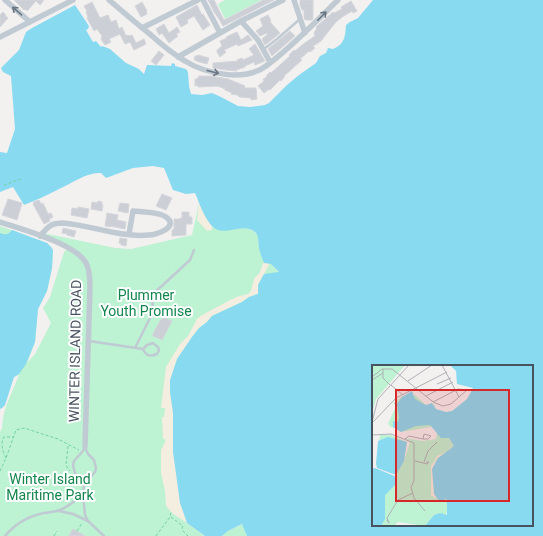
<svg xmlns="http://www.w3.org/2000/svg" width="543" height="536" viewBox="0 0 543 536" font-family="Roboto,sans-serif">
  <style>
    .green { fill: #bdf2d2 }
    .sand { fill: #f4eee0 }
    .water { fill: #88daf1; fill-rule: evenodd }
    .building { fill: #cccfd5; stroke: #d4d6dc }
    .lines { fill: none; stroke-linecap: round; stroke-linejoin: round }
    .path { stroke: #73d2a4; stroke-width: 1; stroke-dasharray: 3 2; stroke-linecap: butt }
    .lane { stroke: #c0cad3; stroke-width: 2.5 }
    .street { stroke: #c0cad3; stroke-width: 5.5 }
    .oneway { stroke: #6b7782 }
    .labels { text-anchor: middle; stroke-width: 4; stroke-linejoin: round; paint-order: stroke }
    .park-label { font-size: 14px; fill: #12854d; stroke: #fff }
    .street-label { font-size: 14px; fill: #47535f; stroke: #fff }
    .inset-road { fill: none; stroke: #aeb1b6; stroke-width: 1 }
    .view { fill: #d62828; fill-opacity: 0.15; stroke: #d62828; stroke-width: 2 }
    .inset-edge { fill: none; stroke: #47535f; stroke-width: 2 }
  </style>
  <rect width="100%" height="100%" fill="#f3f0f0"/>
  <path class="green" d="M225,0H261L225,19L218,4Z
    M199,203L201,208L220,230L246,228C250,229 257,232 258,237C259,240 258,244 259,247C263,255 273,266 279,273L258,293L192,337L177,359L187,523L205,536H0V432L2,428L3,418L6,406L19,375L14,377L4,406L0,405V226L47,243L51,247L53,250L52,268L47,291L38,309L35,342L27,363L35,354L51,323L43,308L50,297L64,252L68,248L43,233L115,248L131,249L192,235L196,217Z
    M243,524L247,536H222L228,531Z"/>
  <path class="sand" d="M199,203L212,226V230L207,231L197,220Z
    M263,263H270L258,285V293L249,297L242,302L212,316L207,322L199,328L192,337L177,359L205,536L187,523L172,513L166,506L165,491L161,473V450L165,442V439H163L162,417H164L165,408H161L166,367L180,344L188,336L197,319L202,315L236,297L248,294L251,291L254,279L260,272Z"/>
  <path class="water" d="M373,0H543V536H247L242,524L228,531L222,536H205L187,523L180,503L173,452V413L170,392V380L177,359L192,337L199,328L207,322L212,316L242,302L249,297L258,294V285L264,274L279,272L271,264L264,263C262,258 260,253 259,248C258,243 259,237 256,233C243,220 224,239 212,226C203,216 200,204 195,193L186,194L173,190L164,168L153,166L133,168L106,178L101,173C87,172 72,183 59,189C48,195 36,200 24,205L13,187L0,192V152L7,153L15,129L11,76L3,72L1,68L19,50L26,32L32,28L75,5L89,26L88,29L86,30L93,42L96,41L101,47L102,46L110,49L126,63L139,69L144,74L147,65L171,66L172,63L175,64V66L186,69L188,72L189,86L191,94L202,95L212,93L221,97L238,106L250,107L265,105L269,103L287,85L299,75L316,63L320,56L326,53L328,48L333,49C345,44 345,37 346,25L350,22L358,18ZM373,366H532V525H373Z
    M12,230L47,243L51,247L53,250L52,268L47,291L38,309L35,342L26,364L19,374L14,377L5,405L2,408L0,409V233C6,235 8,235 12,230Z"/>
  <path class="building" d="M14,0H44L40,5L36,1L27,11L25,9L24,10Z
    M208,0H214L224,20L263,0H274L223,26L219,19L214,12Z
    M300,0H313V19L312,20H305L304,16V10H302L300,5Z
    M351,1L357,11L353,13L352,11L342,17L335,23L321,41L313,46L315,48L310,52L309,51L300,59L302,60L284,76H285L281,81L280,80L270,90L269,89L264,93L258,86L264,81L263,79L267,77L266,76L270,72L271,73L290,56L289,55L294,50L295,51L302,45L315,36L314,33L317,28L316,27L325,19L333,12L334,13L342,9L341,7Z
    M92,2L100,18L108,15L111,22L116,20L119,29L122,27L126,36L128,35L129,36L132,35L136,43L144,39L146,44L134,50L130,42L125,44L120,34L109,39L111,42L105,45L101,39L102,36L97,29L94,31L87,18L88,17L86,12L87,11L84,6Z
    M142,2L147,11L146,12L147,14L141,17L135,6Z
    M197,5L202,15L203,14L210,25L203,30L194,16L187,20L188,23L181,27L176,17Z
    M3,12L6,15L5,16L8,18L0,27V15Z
    M268,15L271,21L270,22L280,33L265,45L262,39L268,34L267,33L260,36L256,31L263,26L260,19Z
    M164,24L169,33L177,27L180,32L176,34L178,36L169,43L162,33L159,35L156,29Z
    M290,31L295,36L272,56L268,49Z
    M237,32L241,40L248,35L252,40L238,46L237,44L224,50L226,52L220,57L217,52V50L222,46L220,41L227,38L226,37Z
    M255,44L265,61L255,65L254,62L245,66V67L236,70L237,71L226,70L213,68V63L238,61L237,60L242,58L243,60L254,55L249,49Z
    M159,51L164,55L156,65L151,61Z
    M198,55L209,58L207,64L196,61V60H194L195,56H197Z
    M199,76H211L228,79L245,86L244,88H256L257,99L251,100V98L240,97L237,95L231,94L232,93L225,90V89L218,86L198,87V85L195,86V79H197Z
    M162,194L172,198L166,210L156,206Z
    M8,199L22,203L17,220L2,215Z
    M39,200L41,204L43,203L48,214L51,213L53,217L49,219L50,221L44,224L33,204H34L33,202Z
    M98,201L102,202V205H103L102,211L91,209L92,202L97,203Z
    M120,203L129,204L128,213L118,211Z
    M78,207L89,209L87,218L71,215L72,208L78,209Z
    M182,212H189V217H192V224H186V235L172,236V230L174,229V219H180V218H182Z
    M107,213L118,215L117,220L126,222L125,229L110,226V227L105,226Z
    M63,228L76,231L74,237L67,235V234L62,233Z
    M120,238L127,239L126,246L121,245V244L119,243Z
    M163,317L172,321L162,340L153,336V334L161,319L162,320Z
    M73,529L77,531L85,536H69Z"/>
  <g class="lines">
    <path class="path" d="M4,185L21,179
      M68,446L66,465L67,467L70,471
      M6,458C3,452 0,443 4,437H13
      M0,471L6,458L16,430L24,428L58,439L79,450
      M171,517L183,526L182,528L183,531L188,536
      M77,531L82,523
      M54,536L57,531
      M156,536L170,517L171,512"/>
    <path class="lane" d="M264,49L277,39L300,19
      M89,341L143,349C146,356 150,357 157,354L159,350L158,347L153,343L147,345L143,349
      M135,348L153,312L152,295L190,260L194,250
      M85,447L88,454L94,460L96,468L95,472L84,484L83,495L85,515L88,521L104,536
      M84,484L75,473L73,465L74,461L83,451L85,446
      M59,511L73,514L88,521
      M5,536C15,524 29,516 44,513C49,512 55,512 60,510C68,507 76,500 83,495"/>
    <path class="street" d="M5,0L30,22
      M109,0C123,12 137,24 151,35C162,45 173,54 185,61C206,74 245,82 266,66C292,47 315,22 338,0
      M203,0L220,33
      M294,0L305,33
      M241,21L258,40L270,62
      M142,28L198,0
      M0,37L73,0
      M178,57L241,21L283,0
      M0,222C21,229 76,244 86,263C90,270 90,279 90,287L85,446
      M40,236C48,227 50,223 63,223C90,225 121,238 149,235C156,235 180,227 166,217C159,212 142,212 133,211L129,234"/>
  </g>
  <defs><path id="oneway-shaft" d="M-6 0H5M1.5-3L5.5 0L1.5 3" fill="none" stroke-width="1.6" stroke-linecap="round" stroke-linejoin="round"/></defs>
  <g class="oneway">
    <use href="#oneway-shaft" transform="translate(17 11) rotate(-139)"/>
    <use href="#oneway-shaft" transform="translate(322 16) rotate(-45)"/>
    <use href="#oneway-shaft" transform="translate(213 72) rotate(14)"/>
  </g>
  <g class="labels">
    <g class="park-label">
      <text x="146" y="300">Plummer<tspan x="146" dy="16">Youth Promise</tspan></text>
      <text x="50" y="484">Winter Island<tspan x="50" dy="16">Maritime Park</tspan></text>
    </g>
    <g class="street-label">
      <text transform="translate(75 351) rotate(-89)" y="5">WINTER ISLAND ROAD</text>
    </g>
  </g>
  <g transform="translate(372 365)">
    <rect width="161" height="161" fill="#f3f0f0"/>
    <path d="M0,0H33L4,34L0,49ZM43,30L54,40H63L59,62L29,67L27,64L19,62L16,59L24,41L21,38L31,31ZM65,67L72,73H77L82,81L61,99L69,136L75,134L76,137L74,152L68,148L62,150L53,161L26,157L22,161H9L13,153L0,161V113L23,118L26,109L4,99L8,70H19L35,77L31,99L38,77L33,73L51,76L64,74Z" fill="#bdf2d2"/>
    <path d="M79,80L78,86L66,93L61,99L69,137L59,130V101L65,91L76,86Z" fill="#f4eee0"/>
    <path d="M78,0H161V161H53L62,150L68,148L75,150V134L67,136L62,129L60,104L66,93L82,81L77,73H69L58,60L44,61L29,67L21,62V56L26,57L27,52L25,39L30,32L40,26L43,34L50,38L54,40L60,38L64,44L74,47L80,46L95,34L101,23L85,19L84,6ZM16,72L35,77L32,96L24,110L5,103L4,99L6,76ZM3,103L25,112L23,120L13,130V154L9,161H0V104Z" fill="#88daf1"/>
    <path class="inset-road" d="M70,0L87,32M11,4V13L18,20M0,12L10,4H20L60,36L63,38L66,39L71,41L79,39L95,25L86,24L61,37M0,15L11,8M36,16L60,0M65,19L79,13M19,20L31,30M54,31L81,17M0,57L6,34L37,0M0,58L24,33L75,7M0,70L19,69L42,78V116L39,122L42,133L53,146M33,74L37,71L51,74H56L59,71L52,69L51,74M43,96L55,99L57,97H54M52,97L56,86L65,77M15,155L17,158L15,153L26,135L41,128"/>
    <path class="view" d="M24,25H137V136H24Z"/>
    <rect width="161" height="161" class="inset-edge"/>
  </g>
</svg>
